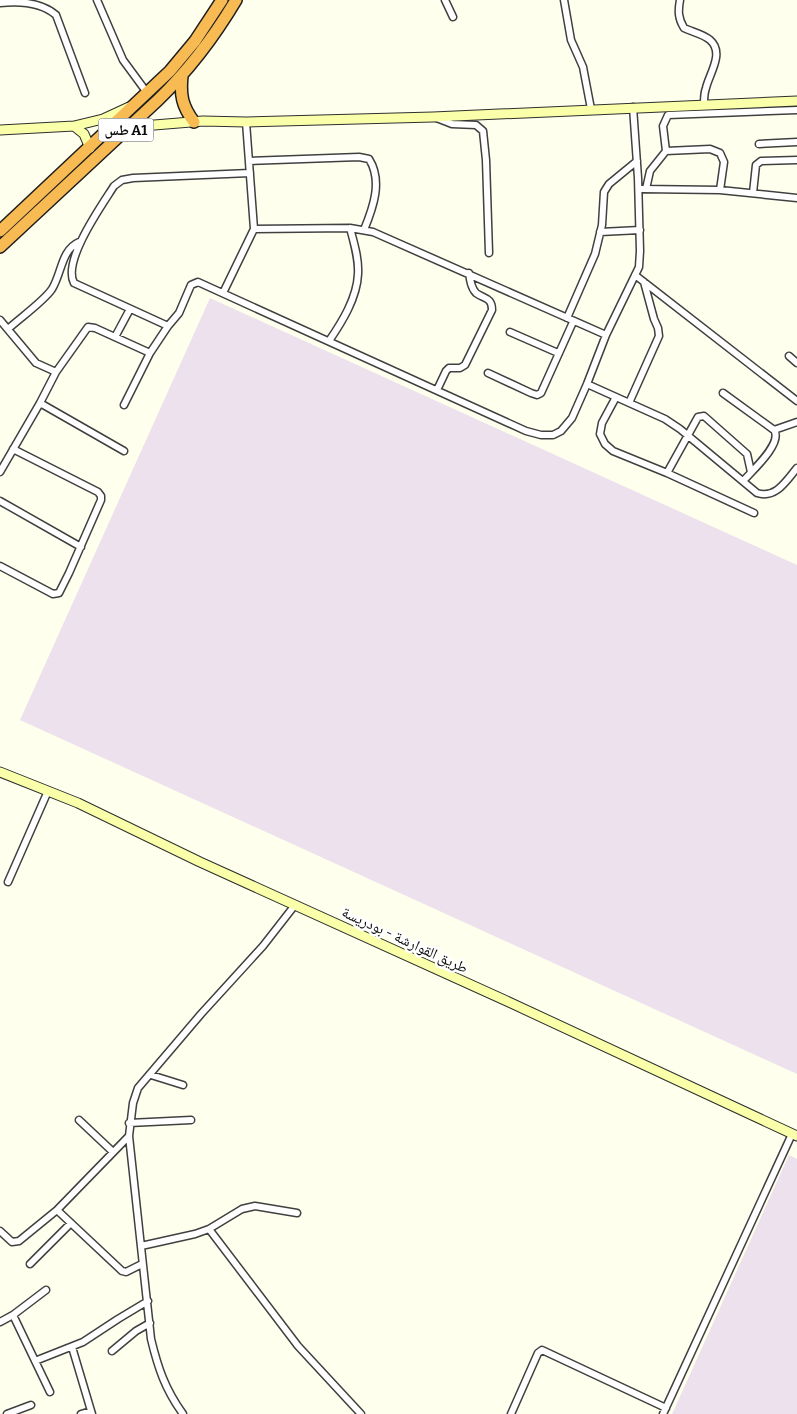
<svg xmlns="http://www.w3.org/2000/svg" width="797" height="1414" viewBox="0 0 797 1414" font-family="Bitter,'Noto Naskh Arabic',serif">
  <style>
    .industrial { fill: #ece1ec }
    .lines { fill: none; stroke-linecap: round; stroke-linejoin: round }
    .street-casing { stroke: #404040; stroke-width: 9 }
    .secondary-casing { stroke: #2f2f2f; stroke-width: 11 }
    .highway-casing { stroke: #1e1e1e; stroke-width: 14 }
    .street { stroke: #fff; stroke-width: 6 }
    .secondary { stroke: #faffa9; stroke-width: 9 }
    .highway { stroke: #f8ba53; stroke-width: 11 }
    .labels { text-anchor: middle; stroke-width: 5; stroke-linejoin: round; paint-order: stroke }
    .shield { fill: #fff; stroke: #565656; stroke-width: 1 }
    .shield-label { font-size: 14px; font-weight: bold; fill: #0d0d0d }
    .street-label { font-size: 15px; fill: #0d0d0d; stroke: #fff }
  </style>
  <rect width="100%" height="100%" fill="#ffe"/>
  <path class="industrial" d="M210,298L797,565V1074L20,720Z
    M789,1155L797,1159V1414H672Z"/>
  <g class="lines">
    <g class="street-casing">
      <path id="street" d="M97,0L123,60L148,94
        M445,0L453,17
        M564,0L571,40L583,67L591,109
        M680,0C678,11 678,18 684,28C692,32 703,34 710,40C725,53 709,74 706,88C704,93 704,99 704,104
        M0,3C19,1 41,2 56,15L85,93
        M434,117L452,124L476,125L483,131L486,160L489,253
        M759,144L797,142
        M666,151L710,149L720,153L724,162L720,190
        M249,161L359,157L369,159C383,181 373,208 364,230
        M642,189L720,190L797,198
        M646,189L650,171L666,151L663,126L668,115L797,110
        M753,193L756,165L761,161L797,160
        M254,229L350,228L373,232L606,335
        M600,232L640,230
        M635,275L797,401
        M223,293L254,229L246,122
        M567,318L595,254L602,225L604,192L609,184L637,161
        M0,320L36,363L56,372
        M168,326L74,283C62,261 102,205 114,186L122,180L133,178L250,173
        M8,329C20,318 44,301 52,289C62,273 61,250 79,242
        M510,332L558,353
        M115,337L130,309
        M329,341C342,322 357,298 358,274C359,259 354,243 350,228
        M789,356L797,363
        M488,373L531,393L537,395L541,393L573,322
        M587,384L665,419L680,429L757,493C776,499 786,481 797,468
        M437,390L446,371L449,368H460L465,365L492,310C492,297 484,299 476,293C471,288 470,280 469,273
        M723,393L774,430C783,443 753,470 743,481
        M616,397L602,423L600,434L605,444L613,451L667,473L754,513
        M40,403L124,451
        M629,403L659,336L658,328L654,319L644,282
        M124,405L150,353L168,326L179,313L191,285L198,282L526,431L541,435H553L561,431L572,418L587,384L606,335L639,267L640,251L638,178L633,107
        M774,430L797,422
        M0,472L40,403L56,372L88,327L95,328L150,353
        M667,473L698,417L704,416L747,454L751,472
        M0,501L81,547
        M0,566L53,594L59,593L69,573L101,500V496L98,492L13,449
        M8,882L48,791
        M151,1075L183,1085
        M79,1120L113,1152
        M129,1123L191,1120
        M57,1210L122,1271L126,1272L142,1264
        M209,1229L242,1209L255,1206L297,1213
        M0,1231L12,1242L19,1241L57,1210L129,1136
        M141,1246L195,1234L209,1229L298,1346L361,1414
        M30,1264L71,1223
        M13,1315L50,1392
        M0,1322L13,1315L46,1290
        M72,1347L92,1414
        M112,1351L136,1331L150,1323
        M35,1361L83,1342L118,1319L148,1301
        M7,1414L31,1405
        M81,1414L91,1411
        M183,1414C165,1389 158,1368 151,1339L129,1136L133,1103L138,1088L201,1014L263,946L295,905
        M511,1414L538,1353L542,1350L666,1408
        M663,1414L792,1134"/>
    </g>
    <g class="secondary-casing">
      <path id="secondary" d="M74,126L84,134L90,148
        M130,127L203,121L246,122L433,117L797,101
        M0,130L74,126L103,119L129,107
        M0,772L78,803L200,862L511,1003L797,1136"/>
    </g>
    <g class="highway-casing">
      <path id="highway" d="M182,76C180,95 182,106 194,122
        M0,231L170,71L195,41L222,0
        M0,247L158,100C189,70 214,37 236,0"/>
    </g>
    <use href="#street" class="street"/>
    <use href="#secondary" class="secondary"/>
    <use href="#highway" class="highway"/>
  </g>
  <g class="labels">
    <rect class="shield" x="98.5" y="118.5" width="55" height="23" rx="4"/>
    <g class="shield-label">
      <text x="126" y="135">طس A1</text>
    </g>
    <g class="street-label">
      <text transform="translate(405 940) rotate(25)" y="5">طريق القوارشة - بودريسة</text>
    </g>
  </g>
</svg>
